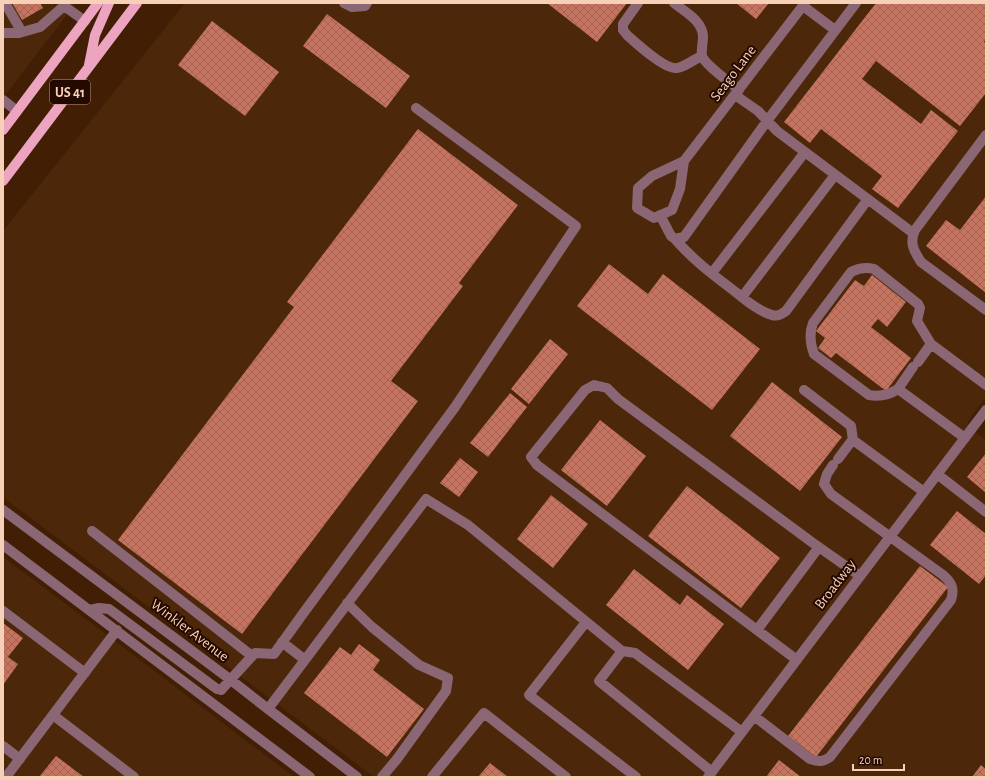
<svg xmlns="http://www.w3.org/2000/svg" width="989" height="780" viewBox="0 0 989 780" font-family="'Alegreya Sans',sans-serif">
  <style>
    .built { fill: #4d2709 }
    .building { fill: url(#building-cross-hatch) }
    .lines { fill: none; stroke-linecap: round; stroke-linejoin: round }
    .minor { stroke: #8b6775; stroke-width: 10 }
    .major { stroke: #eca4c0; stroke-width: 10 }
    .labels { text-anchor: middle; stroke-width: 4; stroke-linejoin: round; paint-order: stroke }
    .shield { fill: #240900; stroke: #b79480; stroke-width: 1 }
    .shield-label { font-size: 14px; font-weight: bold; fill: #f6d0b7 }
    .street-label { font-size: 15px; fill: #f6d0b7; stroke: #240900 }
  </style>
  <defs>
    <pattern id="building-cross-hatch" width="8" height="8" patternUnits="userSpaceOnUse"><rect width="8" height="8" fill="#c67360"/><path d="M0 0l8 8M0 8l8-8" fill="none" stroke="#a16354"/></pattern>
  </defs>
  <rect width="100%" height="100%" fill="#421f04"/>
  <path class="built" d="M3,3H76L3,98Z
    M185,3H986V397L970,418L968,423L971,429L986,440V777H374L3,497V231Z
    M3,557L111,638L294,777H3Z"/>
  <path class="building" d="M12,3H40L43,8L22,20Z
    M547,3H627L597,42Z
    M736,3H769L756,19Z
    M876,3H983L986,5V39L984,42L986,44V93L960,126L876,61L862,79L921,124L931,110L958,131L898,208L872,189L882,176L821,129L810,143L784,122Z
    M327,14L410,76L386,108L303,46Z
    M212,21L279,72L245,116L178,65Z
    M418,129L518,205L459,283L463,286L391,381L418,401L242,634L118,540L294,307L287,302Z
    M986,196V293L926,246L946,220L960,230Z
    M609,264L648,294L663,274L760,349L712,410L577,306Z
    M872,275L906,302L887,327L878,319L871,327L911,358L886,391L836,353L831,358L818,348L825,338L816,331L855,280L864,286Z
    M550,339L568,354L529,404L511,389Z
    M772,382L842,437L800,491L730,436Z
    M510,393L527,407L488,457L470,443Z
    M600,420L646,456L607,506L561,470Z
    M986,453V493L967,477Z
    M460,458L478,472L459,497L440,483Z
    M687,486L780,558L741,608L648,536Z
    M551,495L588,524L553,568L517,539Z
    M957,511L986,534V575L979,584L930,545Z
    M920,566L948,587L816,757L788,736Z
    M634,569L680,605L687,595L724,624L688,670L606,605Z
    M3,623L23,638L8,657L18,664L3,685Z
    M359,644L380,660L373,670L424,709L387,757L304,693L340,647L351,655Z
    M56,756L84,777H39Z
    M779,760L801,777H766Z
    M490,763L508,777H478Z
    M981,765L986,769V777H972Z"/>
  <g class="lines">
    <path class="minor" d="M344,3L352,7L365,6L367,3
      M638,3L623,24V30L627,35C636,43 665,70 677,68C685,67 694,59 702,56
      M674,3C685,12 703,21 703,37C703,43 701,50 702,56C705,65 731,83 739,90
      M803,6L835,30
      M3,33H19V27L5,3
      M19,33L40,27L64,6L85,21
      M735,95L758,111L777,131L913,233
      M3,100L17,111
      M986,135L915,230C909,243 914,251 921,262L986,310
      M684,161L805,3
      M684,161L680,189L672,210L654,218L637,208L638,188L652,176Z
      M660,215L671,236L675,239L684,237L767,121L856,3
      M675,239C692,259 712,274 733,290C744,299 758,311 772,315C777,317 782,314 786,311L868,199
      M712,273L805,152
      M742,297L835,175
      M918,362L931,344L986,385
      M913,367L898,389L965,438
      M898,389C889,395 880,397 869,395L814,354C810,343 809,333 813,323L851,272C859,268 866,267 874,269L918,304L920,308L917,321L931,344
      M804,390L851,426L853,440L924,492
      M838,459L853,439
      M937,474L986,512
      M3,510L231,680L268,709L357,777
      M92,531L252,656
      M3,545L310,777
      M347,603L372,627L419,665L448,678L446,691L397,759L382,777
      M90,610L99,608L109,609L217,689L221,690L255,653L274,654L302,615L455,407L576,226L416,108
      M3,611L85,673
      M586,622L529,695L636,777
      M757,630L819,547
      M282,642L305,660
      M622,651L599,681L712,772
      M797,660L537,465L531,457L585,390L594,385L607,388L618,399L813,543L860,576
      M268,709L426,499L468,525L622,651L635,653L742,732
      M53,715L134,777
      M754,716L810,759C819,762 823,762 830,757L951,600C955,588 951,582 943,575L831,494L824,484L827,474L833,465
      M3,746L20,759
      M6,777L117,630
      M432,777L484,713L566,777
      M708,777L986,410"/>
    <path class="major" d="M89,65L95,35L109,3
      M3,130L98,3
      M3,181L137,3"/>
  </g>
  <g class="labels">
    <rect class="shield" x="50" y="80" width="40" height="24" rx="3"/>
    <g class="shield-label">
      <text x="70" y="97">US 41</text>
    </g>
    <g class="street-label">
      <text transform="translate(733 73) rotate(-53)" y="5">Seago Lane</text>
      <text transform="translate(835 584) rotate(-53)" y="5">Broadway</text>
      <text transform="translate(190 630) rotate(37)" y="5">Winkler Avenue</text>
    </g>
  </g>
  <rect width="989" height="780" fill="none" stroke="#f6d0b7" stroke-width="8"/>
  <path d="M853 764v6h51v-6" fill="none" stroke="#f6d0b7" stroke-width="2"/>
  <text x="859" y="764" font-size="12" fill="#f6d0b7" stroke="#240900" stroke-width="3" paint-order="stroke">20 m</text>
</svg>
